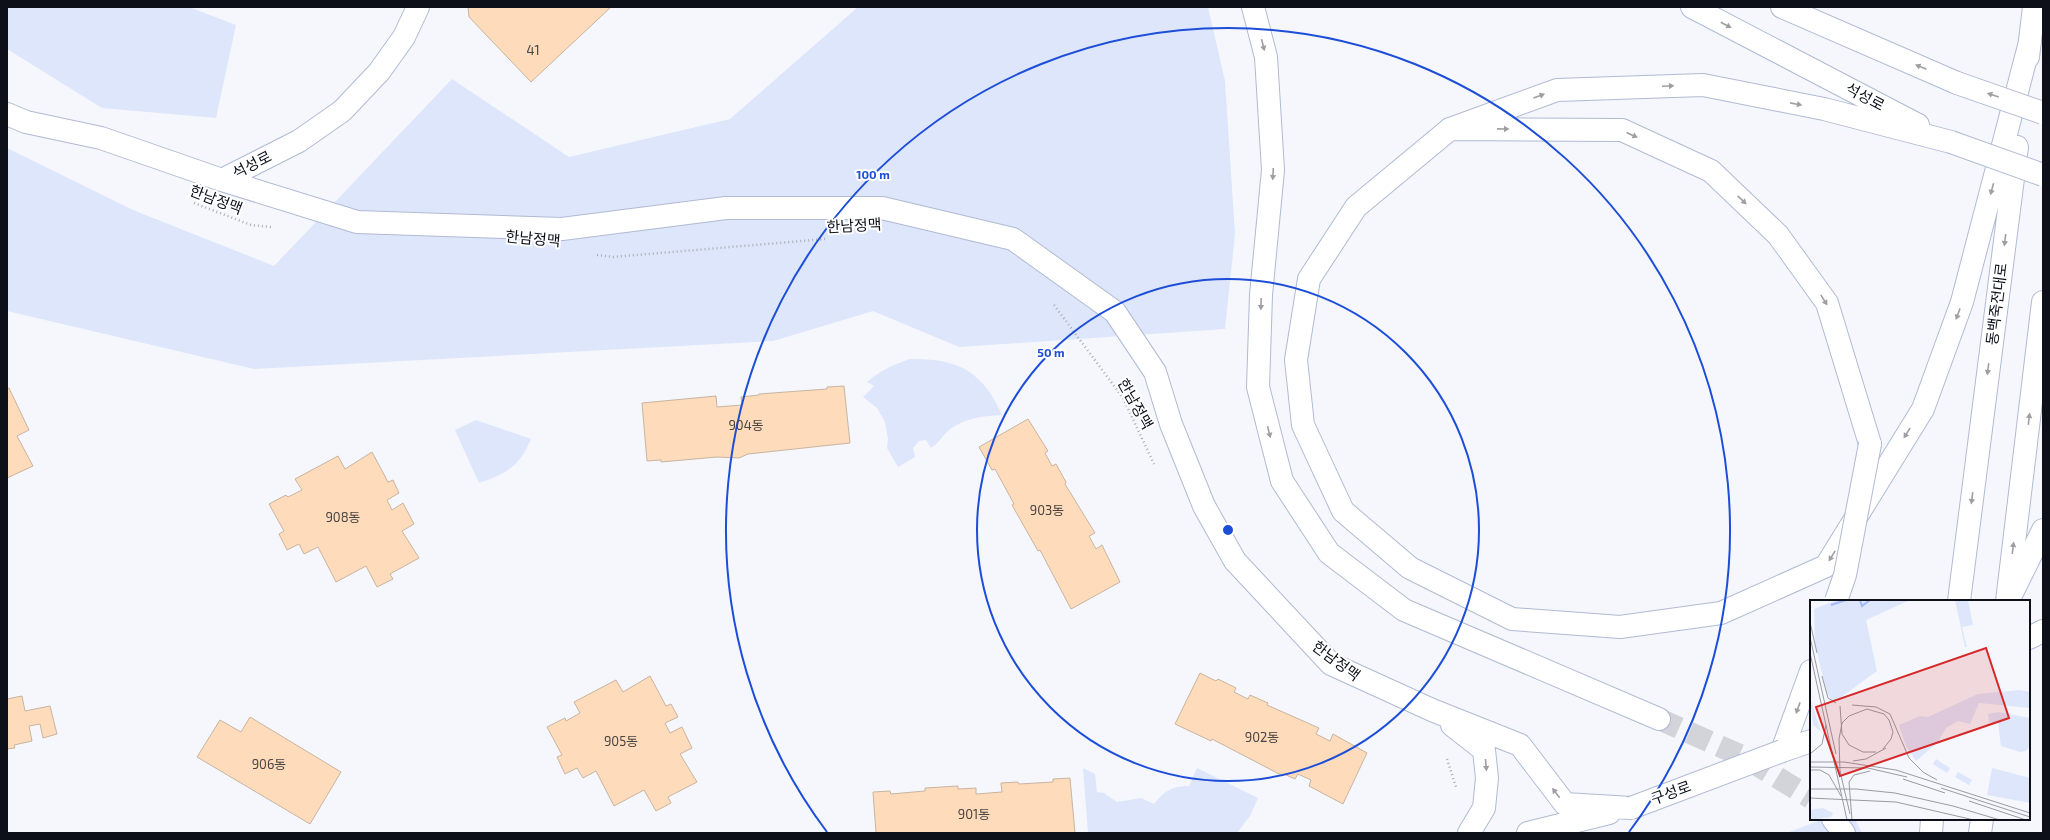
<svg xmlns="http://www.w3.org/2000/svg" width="2050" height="840" viewBox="0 0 2050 840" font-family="'Exo 2','Noto Sans KR',sans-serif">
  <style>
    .green { fill: #dee6fb }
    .building { fill: #fddbbb; stroke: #c9b4a0 }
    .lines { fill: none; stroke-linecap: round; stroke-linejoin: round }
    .highway-tunnel { stroke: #d2d4da; stroke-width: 22; stroke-dasharray: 22 11; stroke-linecap: butt }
    .secondary-casing { stroke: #b0bad3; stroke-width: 24 }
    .highway-casing { stroke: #b0bad3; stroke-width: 24 }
    .path { stroke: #aaacb2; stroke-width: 2.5; stroke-dasharray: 1 3; stroke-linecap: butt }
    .secondary { stroke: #fff; stroke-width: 22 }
    .highway { stroke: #fff; stroke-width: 22 }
    .secondary-bridge-casing { stroke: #b0bad3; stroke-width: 24; stroke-linecap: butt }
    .highway-bridge-casing { stroke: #b0bad3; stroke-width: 24; stroke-linecap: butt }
    .secondary-bridge { stroke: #fff; stroke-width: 22 }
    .highway-bridge { stroke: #fff; stroke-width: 22 }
    .oneway { fill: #9e9fa3 }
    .ring { fill: none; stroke: #1d4ed8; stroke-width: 2 }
    .labels { text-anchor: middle; stroke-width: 4; stroke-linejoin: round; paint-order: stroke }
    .number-label { font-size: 13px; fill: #494342 }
    .street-label { font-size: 15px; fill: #0d1019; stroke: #fff }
    .inset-river { fill: none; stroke: #a3bafa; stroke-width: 2 }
    .inset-road { fill: none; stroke: #989ba1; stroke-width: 1 }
    .view { fill: #d62828; fill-opacity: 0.15; stroke: #d62828; stroke-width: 2 }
    .inset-edge { fill: none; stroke: #0d1019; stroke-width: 2 }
    .centre { fill: #1d4ed8; stroke: #fff; stroke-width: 2 }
    .ring-label { font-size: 12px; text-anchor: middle; font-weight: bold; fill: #1d4ed8; stroke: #fff; stroke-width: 4; stroke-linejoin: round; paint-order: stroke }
  </style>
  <rect width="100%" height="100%" fill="#f5f7fc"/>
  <path class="green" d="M7,7H189L236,25L216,118L102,108L7,49Z
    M858,7H1208L1225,81L1235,234L1225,329L959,347L873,311L773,341L254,369L7,311V148L133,210L274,266L452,79L569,157L730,119Z
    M910,359C957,358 983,371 1002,415C983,416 964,418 949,430C942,436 939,443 931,448L926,440L919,441L913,448L915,457L898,467L887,448L888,438L885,422L877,408L863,397L874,386L867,382C881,370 893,365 910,359Z
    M476,420L531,439C519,467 506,474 479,483L455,430Z
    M1083,768L1095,774L1097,792L1104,793L1117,802L1141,798L1154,804C1164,791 1172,786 1189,786L1197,768L1258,798L1250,816L1237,833H1088Z
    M1823,819H1855L1862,833H1787Z"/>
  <path class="building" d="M468,7H611L531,82L469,17Z
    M844,386L850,443L748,454L739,458L717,457L661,462V460L647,461L642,403L716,396L717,407L742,405L741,397L759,395V394L827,389V387Z
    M9,388L29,430L17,436L33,466L7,478V389Z
    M1028,419L1048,451L1045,453L1052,466L1056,464L1066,482L1065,484L1095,533L1089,536L1096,549L1102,545L1120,582L1071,609L1040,550L1038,551L1012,505L1014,504L995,469L992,470L979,447Z
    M372,452L388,482L393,480L399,493L387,500L392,510L403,503L414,524L402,531L419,558L390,574L393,579L377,587L366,566L336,582L318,547L304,554L299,544L287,550L279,534L284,531L269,504L286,495L288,497L302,490L295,479L338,456L345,469Z
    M1200,673L1216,681L1218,679L1236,688L1234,692L1248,699L1250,695L1268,703L1267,705L1319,728L1316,734L1330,741L1333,734L1367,753L1343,804L1309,786L1311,780L1298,774L1295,779L1284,774L1283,776L1212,739L1211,741L1175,724Z
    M650,676L666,706L671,704L678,717L665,723L670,733L682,727L692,748L680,754L697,782L668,797L671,803L656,811L644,790L614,806L596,771L583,778L577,768L565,774L557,757L562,755L547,727L565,718L566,721L580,713L574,702L616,680L623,692Z
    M22,696L25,711L50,706L57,734L43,738L40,724L29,726L32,741L14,745L15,748L7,749V699Z
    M250,717L341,772L310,824L197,757L220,720L241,732Z
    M1070,778L1075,833H876L873,792L890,791L891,794L925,791V788L958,786V789L976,788V794L1002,792L1001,783L1018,782L1019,784L1053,782V779Z"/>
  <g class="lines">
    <path class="highway-tunnel" d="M1659,719L1744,757L1811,798"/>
    <g class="secondary-casing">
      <path id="secondary" d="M2028,57L2034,7
        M7,114L26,122L101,138L222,180L357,222L562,229L726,208H882L1013,239L1115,312L1155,372L1171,424L1204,506L1235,561L1331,664L1432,710L1520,745L1565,804L1631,808
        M222,180L299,141L342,111L379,72L404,37L418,7
        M1870,444L1827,303L1778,235L1711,171L1622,130L1450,129L1356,207L1309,279L1296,360L1303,425L1343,511L1410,568L1512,619L1620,627L1721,613L1826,566L1923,409L1962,302L2030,42
        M1959,601L2017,147
        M2007,601L2043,302
        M2029,638L2043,631
        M1452,725L1484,750L1487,778L1484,808L1469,833
        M1782,751L1811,671
        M1782,751L1811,741
        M1528,833L1609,813
        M1931,833L1932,819
        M1980,833L1982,819"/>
    </g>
    <g class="highway-casing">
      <path id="highway" d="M1253,7L1266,57L1273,170L1261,295L1258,387L1282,481L1329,553L1404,610L1659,719
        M1692,7L1918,125
        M1782,7L1957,83
        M1450,129L1557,90L1703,85L1824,109L1951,142
        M2008,601L2043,530
        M1833,819L1844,833"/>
    </g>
    <path class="path" d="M194,203L251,225L271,227
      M597,255L613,257L825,239
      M1054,305L1123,398L1154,464
      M1447,759L1456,787"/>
    <use href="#secondary" class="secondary"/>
    <use href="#highway" class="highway"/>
    <g class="secondary-bridge-casing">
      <path id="secondary-bridge" d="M1836,601L1845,575L1870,444
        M1631,808L1782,751"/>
    </g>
    <g class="highway-bridge-casing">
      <path id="highway-bridge" d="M1957,83L2043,113
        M1951,142L2043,175"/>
    </g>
    <use href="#secondary-bridge" class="secondary-bridge"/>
    <use href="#highway-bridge" class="highway-bridge"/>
  </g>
  <defs><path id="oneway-solid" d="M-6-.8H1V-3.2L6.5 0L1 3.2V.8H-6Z"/></defs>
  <g class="oneway">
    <use href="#oneway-solid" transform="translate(1726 25) rotate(28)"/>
    <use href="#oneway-solid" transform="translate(1263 45) rotate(76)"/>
    <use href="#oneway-solid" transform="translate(1921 67) rotate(-157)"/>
    <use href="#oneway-solid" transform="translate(1668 86) rotate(-2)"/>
    <use href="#oneway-solid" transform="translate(1993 95) rotate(-161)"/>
    <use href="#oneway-solid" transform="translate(1539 96) rotate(-20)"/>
    <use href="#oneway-solid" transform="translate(1796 104) rotate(11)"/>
    <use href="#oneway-solid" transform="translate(1503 129) rotate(1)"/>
    <use href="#oneway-solid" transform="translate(1632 135) rotate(25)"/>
    <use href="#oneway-solid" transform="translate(1273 174) rotate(93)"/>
    <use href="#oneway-solid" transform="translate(1992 189) rotate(105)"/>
    <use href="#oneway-solid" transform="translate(1742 200) rotate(43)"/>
    <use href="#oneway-solid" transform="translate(2005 240) rotate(97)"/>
    <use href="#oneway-solid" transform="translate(1824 300) rotate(58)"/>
    <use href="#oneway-solid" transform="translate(1261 304) rotate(91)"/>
    <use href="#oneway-solid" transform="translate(1958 314) rotate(110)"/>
    <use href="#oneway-solid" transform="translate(1988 369) rotate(97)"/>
    <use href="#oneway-solid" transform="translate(2029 419) rotate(-83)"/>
    <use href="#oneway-solid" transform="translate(1269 432) rotate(76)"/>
    <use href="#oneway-solid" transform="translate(1907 433) rotate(122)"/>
    <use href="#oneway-solid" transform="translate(1972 498) rotate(97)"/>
    <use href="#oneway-solid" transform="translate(2013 548) rotate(-83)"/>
    <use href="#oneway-solid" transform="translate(1832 556) rotate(122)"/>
    <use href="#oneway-solid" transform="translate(1798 708) rotate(110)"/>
    <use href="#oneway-solid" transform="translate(1486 765) rotate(85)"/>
    <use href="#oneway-solid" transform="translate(1556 793) rotate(-127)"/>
  </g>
  <g class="ring">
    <circle cx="1228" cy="530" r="251"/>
    <path d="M827 832A502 502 0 1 1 1629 832"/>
  </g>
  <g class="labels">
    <g class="number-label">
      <text x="533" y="55">41</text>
      <text x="746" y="430">904동</text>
      <text x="1047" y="515">903동</text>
      <text x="343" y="522">908동</text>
      <text x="1262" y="742">902동</text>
      <text x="621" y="746">905동</text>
      <text x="269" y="769">906동</text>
      <text x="974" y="819">901동</text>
    </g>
    <g class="street-label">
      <text transform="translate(1865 97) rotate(28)" y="5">석성로</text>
      <text transform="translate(252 165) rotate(-27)" y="5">석성로</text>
      <text transform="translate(216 200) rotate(21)" y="5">한남정맥</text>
      <text transform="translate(854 226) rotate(-3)" y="5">한남정맥</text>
      <text transform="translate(533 239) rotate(5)" y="5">한남정맥</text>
      <text transform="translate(1997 304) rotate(-83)" y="5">동백죽전대로</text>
      <text transform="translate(1135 404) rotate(61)" y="5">한남정맥</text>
      <text transform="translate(1336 661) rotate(37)" y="5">한남정맥</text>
      <text transform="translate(1671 793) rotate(-20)" y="5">구성로</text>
    </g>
  </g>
  <g transform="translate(1810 600)">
    <rect width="220" height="220" fill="#f5f7fc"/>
    <path d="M27,0H100L56,20L67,71L23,103L16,91L5,43L4,9ZM145,0H158L163,25L152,27L157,47H155ZM210,90L220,92V108L169,103L160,124L148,121L136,128L127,143L106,161L96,146L89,125L110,116L118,117L168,94ZM0,96L2,104L11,132L3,125ZM188,112L220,118V146L216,151L210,152L191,146L188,123L179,122L178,114ZM126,159L140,168L137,173L123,164ZM182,168L220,178V203L177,195ZM148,172L162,180L159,185L145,177ZM13,208L23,213L21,217L0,220V210Z" fill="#dee6fb"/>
    <path class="inset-river" d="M50,0L52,6L60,0M21,5L36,0"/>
    <path class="inset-road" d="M0,22L7,53M0,37L26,154M0,53L37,220M12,76L18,98L26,103M42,105L66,107L80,114L99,158L113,172L127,180M30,106L32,134L39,145L53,152H66M0,154L12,144L16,125M43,161L56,159L76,148M0,162H34L86,170L220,213M0,167L58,168L97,177M0,170H10L19,175L31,196M30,171L40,214M30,172L29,139L32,123L39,116L57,109L74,114L79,120L83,132L81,139L73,149M93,179L135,193M131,188L220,217M0,189H46L85,193L143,206L190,220M0,198L86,202L164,220M159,201L216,220M42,220L39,182L44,175L60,171"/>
    <path class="view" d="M176,48L199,118L30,176L6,107Z"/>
    <rect width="220" height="220" class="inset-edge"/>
  </g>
  <circle cx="1228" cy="530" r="6" class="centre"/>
  <g class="ring-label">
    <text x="873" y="179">100 m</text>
    <text x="1051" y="357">50 m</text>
  </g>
  <rect width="2050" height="840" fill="none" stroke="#0d1019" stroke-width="16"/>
</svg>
